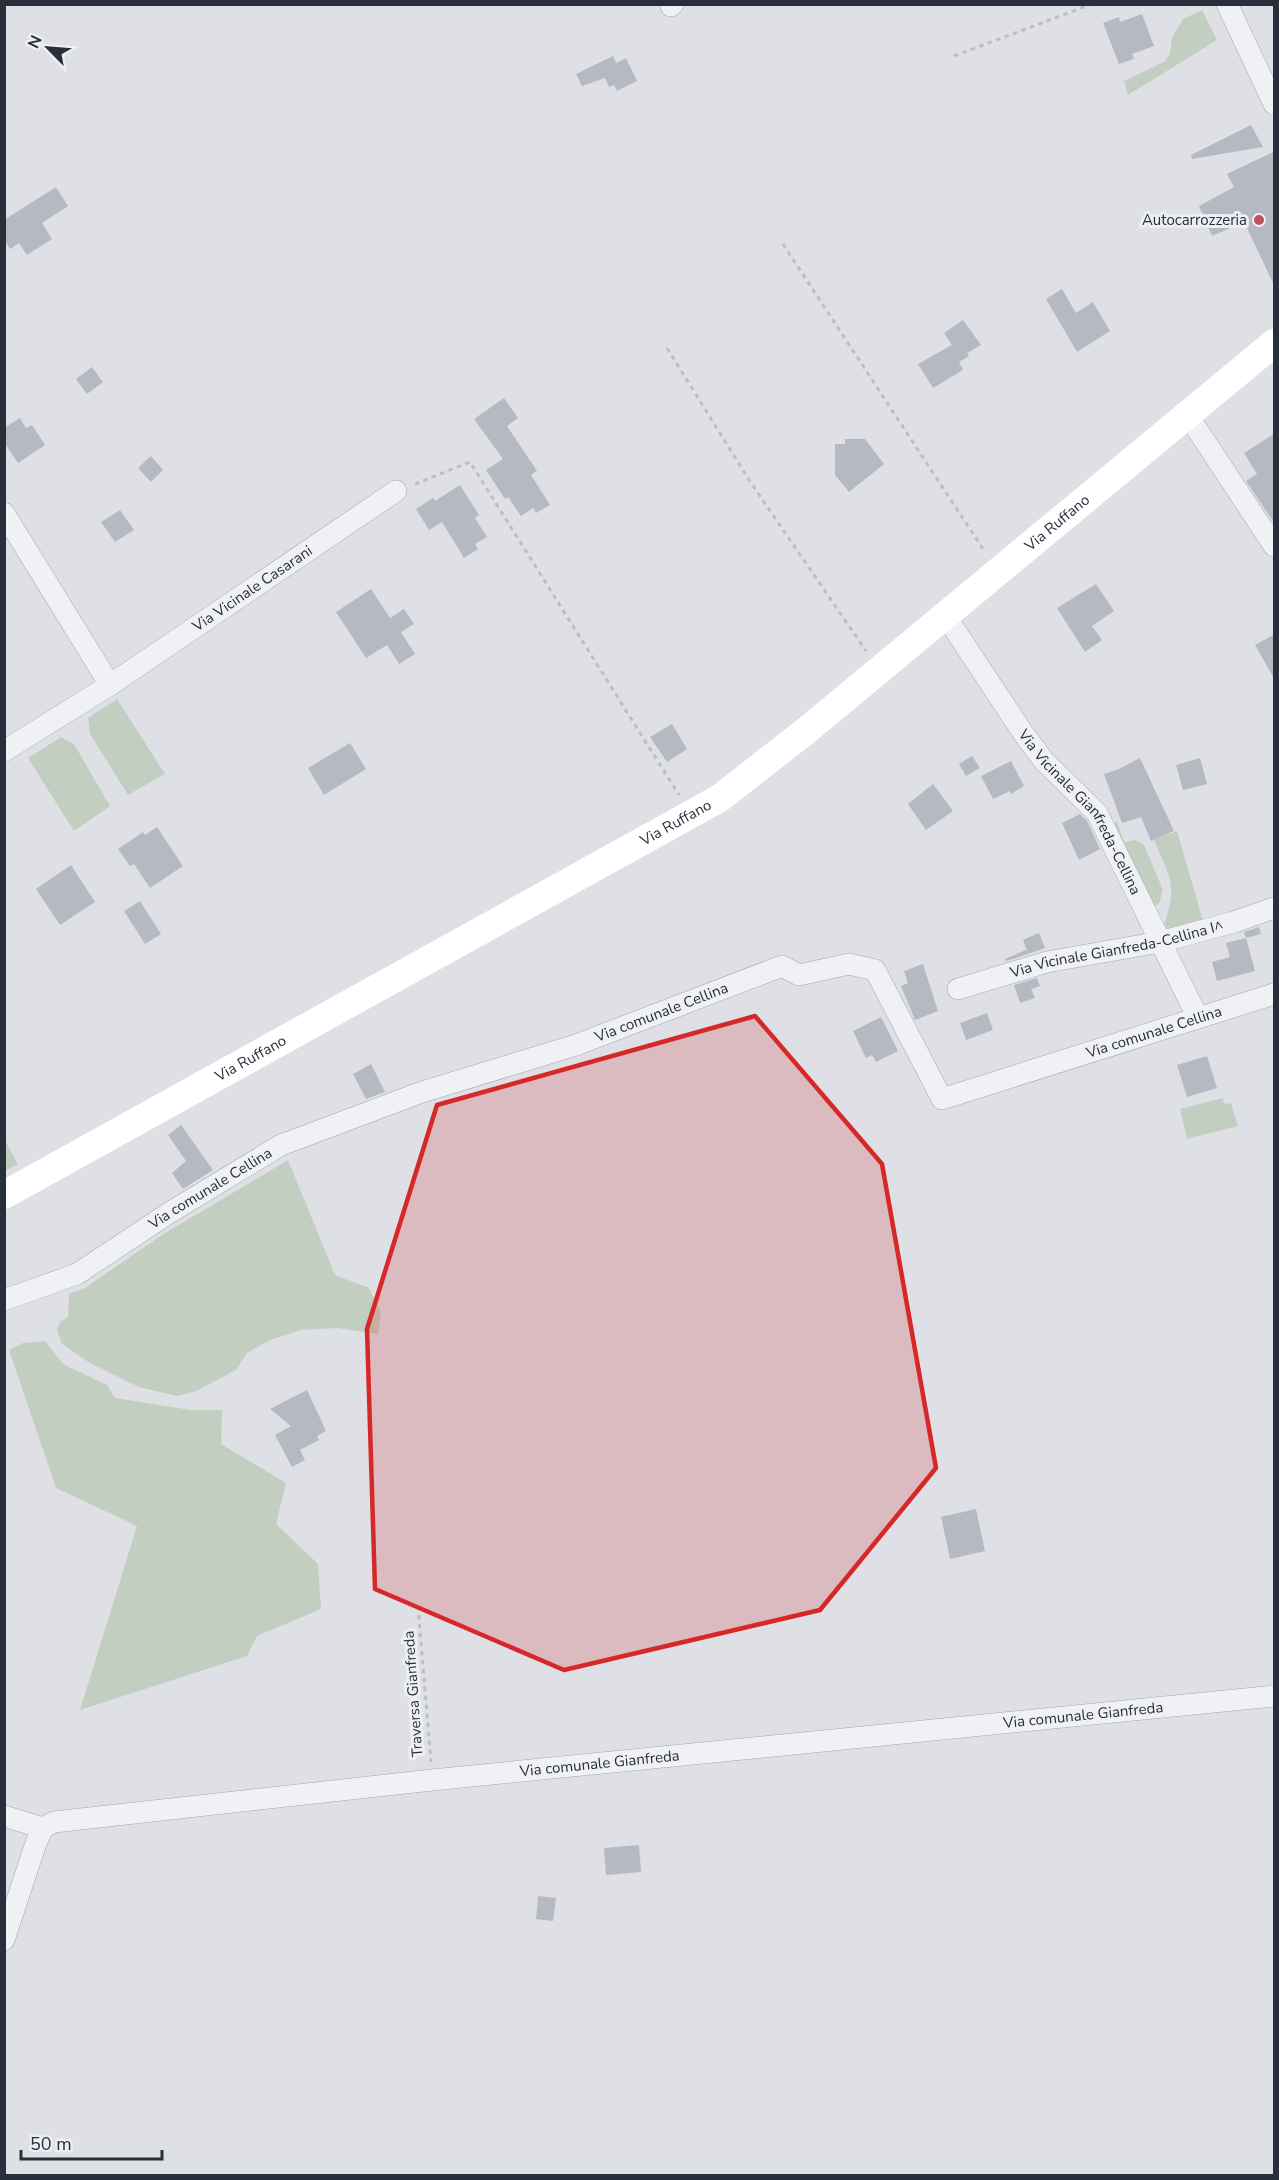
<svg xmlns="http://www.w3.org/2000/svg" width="1279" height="2180" viewBox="0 0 1279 2180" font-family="'Nunito Sans',sans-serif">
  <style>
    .green { fill: #c2cfc0 }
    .building { fill: #b6b9c2 }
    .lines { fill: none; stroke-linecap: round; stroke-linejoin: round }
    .street-casing { stroke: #a4a7af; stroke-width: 22 }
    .path { stroke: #bcbec5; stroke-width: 3; stroke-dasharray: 4.5 4.5; stroke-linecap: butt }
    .street { stroke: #f0f1f5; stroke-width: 21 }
    .secondary { stroke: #fff; stroke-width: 28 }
    .marked { fill: #d62828; fill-opacity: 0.2; stroke: #d62828; stroke-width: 4.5; stroke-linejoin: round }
    .poi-dot { fill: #bf4f58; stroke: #edeff4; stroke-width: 2 }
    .labels { text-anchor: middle; stroke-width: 6; stroke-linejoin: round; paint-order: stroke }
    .poi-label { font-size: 15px; fill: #292e3b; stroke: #edeff4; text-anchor: end }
    .street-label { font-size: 15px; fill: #292e3b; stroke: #edeff4 }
  </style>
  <rect width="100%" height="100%" fill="#dee0e6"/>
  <path class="green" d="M1202,10L1217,40L1128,95L1124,81L1164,62L1170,54L1172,38L1183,19Z
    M117,699L165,774L128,795L90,734L88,718Z
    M61,737L74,744L110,806L74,831L28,758Z
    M1117,821L1124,842L1135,840L1144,845L1163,890L1159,903L1148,910L1110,826Z
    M1177,831L1203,921L1169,930L1164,925C1178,883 1170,878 1154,840Z
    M1223,1098L1224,1104L1231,1103L1238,1126L1187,1139L1180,1109Z
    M4,1139L18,1164L5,1171H4Z
    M288,1160L335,1275L369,1288L381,1312L378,1334L338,1328L301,1330L270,1340L247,1353L236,1370L196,1391L177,1396L139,1387L90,1363L62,1344L57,1330L60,1322L68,1317L69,1294L85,1288L162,1235Z
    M45,1341L63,1364L107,1385L115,1398L191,1410H222L221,1444L286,1483L276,1524L318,1564L321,1609L257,1636L247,1656L80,1710L137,1526L56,1488L9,1350L23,1343Z"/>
  <path class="building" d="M1142,14L1154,46L1132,54L1134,59L1119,64L1103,23L1119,17L1120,22Z
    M613,56L616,63L626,58L637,81L617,91L614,85L609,87L605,78L582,86L576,74Z
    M1251,125L1263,147L1192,159L1191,155Z
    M1275,151V287L1244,222L1212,236L1199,206L1234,187L1227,174Z
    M56,187L68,206L42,223L52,239L27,255L19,243L10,249L4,239V220Z
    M1062,289L1076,313L1093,302L1110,331L1077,352L1046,299Z
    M963,320L981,345L967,353L969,356L959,362L963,370L933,388L918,364L952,345L944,333Z
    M92,367L103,382L87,394L76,379Z
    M504,398L518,418L507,426L537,471L531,475L550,505L536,513L533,508L521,516L508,497L505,499L486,470L503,459L474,419Z
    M20,418L26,428L32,425L45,445L18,463L4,442V428Z
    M1275,433V524L1246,481L1257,474L1244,453Z
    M845,439H865L884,464L849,492L835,475V444H845Z
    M151,456L163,470L151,482L138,468Z
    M460,485L479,515L475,518L487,537L475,544L478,549L464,558L442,522L429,530L416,509L433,498L435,501Z
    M120,510L134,530L115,542L101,522Z
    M1096,584L1114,611L1092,626L1102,640L1085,652L1057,608Z
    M371,589L390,618L404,609L414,624L401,632L415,654L399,664L387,645L366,658L336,612Z
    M1275,634V680L1255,645Z
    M672,724L687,749L667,762L650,737Z
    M350,743L366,769L324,795L308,768Z
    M972,756L980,768L966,776L959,764Z
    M1140,758L1174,831L1151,841L1141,817L1122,823L1104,774L1119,769Z
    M1200,758L1207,784L1183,790L1176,765Z
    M1011,761L1024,786L1011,794L1010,791L993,799L981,776Z
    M933,784L953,811L926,830L908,804Z
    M1080,814L1087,821L1100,849L1079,860L1062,823Z
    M157,827L183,866L150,888L134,864L130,866L118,849L143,832L145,835Z
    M71,865L95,902L60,925L36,889Z
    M140,901L161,934L145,944L124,911Z
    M1259,927L1261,934L1246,938L1244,932Z
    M1039,933L1045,948L1028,954L1023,940Z
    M1246,938L1255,971L1217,981L1212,962L1230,957L1226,943Z
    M1026,950L1028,954L1006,961L1005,959Z
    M923,964L938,1011L915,1020L901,986L908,983L904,971Z
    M1037,978L1040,986L1031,989L1035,998L1020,1003L1014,985Z
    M987,1013L993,1030L966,1040L960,1023Z
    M881,1017L898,1051L876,1062L872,1055L866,1058L853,1031Z
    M1207,1056L1217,1088L1187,1097L1177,1065Z
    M371,1064L385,1092L366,1099L353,1074Z
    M181,1125L213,1170L183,1189L172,1173L186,1161L168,1135Z
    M307,1390L326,1431L317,1436L319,1440L300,1450L305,1460L292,1467L275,1435L291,1426L270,1409Z
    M976,1509L985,1551L950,1559L941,1517Z
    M639,1845L641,1872L606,1875L604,1848Z
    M538,1896L556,1898L553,1921L536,1919Z"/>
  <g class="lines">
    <g class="street-casing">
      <g id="street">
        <path d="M1227,4L1274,104"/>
        <path d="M671,6L673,4"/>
        <path d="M1187,414L1274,546"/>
        <path d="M4,513L110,685L4,751"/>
        <path id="s1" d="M945,615L1023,733L1044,761L1097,813L1198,1018"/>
        <path id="s2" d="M110,685L396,491"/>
        <path id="s3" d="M958,989L1047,962L1160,942L1234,922L1274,908"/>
        <path id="s4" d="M4,1300L77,1274L169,1213L281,1145L422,1092L576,1045L782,966L799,975L849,964L875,970L942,1099L1274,994"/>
        <path d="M4,1816L43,1828"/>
        <path id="s5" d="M4,1940L36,1843L43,1828L54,1822L432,1780L1274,1696"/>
      </g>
    </g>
    <path class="path" d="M954,56L1092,4
      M783,244L985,552
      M667,348L751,483L866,651
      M415,484L470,462L679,795
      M418,1606L431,1762"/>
    <use href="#street" class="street"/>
    <path class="secondary" id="s6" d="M4,1195L720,798L807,730L1274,343"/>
  </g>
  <path class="marked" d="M755,1016L882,1164L936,1468L820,1610L564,1670L375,1589L367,1329L437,1105Z"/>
  <circle class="poi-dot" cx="1259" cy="220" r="6"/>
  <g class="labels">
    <g class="poi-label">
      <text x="1247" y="225">Autocarrozzeria</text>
    </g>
    <g class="street-label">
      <text dy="5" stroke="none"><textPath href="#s6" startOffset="1254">Via Ruffano</textPath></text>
      <text dy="5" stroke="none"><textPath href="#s2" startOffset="172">Via Vicinale Casarani</textPath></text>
      <text dy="5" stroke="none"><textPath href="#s1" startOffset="240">Via Vicinale Gianfreda-Cellina</textPath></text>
      <text dy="5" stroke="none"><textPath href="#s6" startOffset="768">Via Ruffano</textPath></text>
      <text dy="5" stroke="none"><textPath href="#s3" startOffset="164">Via Vicinale Gianfreda-Cellina I^</textPath></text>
      <text dy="5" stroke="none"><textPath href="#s4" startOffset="722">Via comunale Cellina</textPath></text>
      <text dy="5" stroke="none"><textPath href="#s4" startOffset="1316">Via comunale Cellina</textPath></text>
      <text dy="5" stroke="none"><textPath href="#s6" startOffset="282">Via Ruffano</textPath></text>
      <text dy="5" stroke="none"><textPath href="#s4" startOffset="236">Via comunale Cellina</textPath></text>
      <text transform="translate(413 1694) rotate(-94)" y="5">Traversa Gianfreda</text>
      <text dy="5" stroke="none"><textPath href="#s5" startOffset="1166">Via comunale Gianfreda</textPath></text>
      <text dy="5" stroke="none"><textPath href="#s5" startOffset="680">Via comunale Gianfreda</textPath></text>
    </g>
  </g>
  <rect width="1279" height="2180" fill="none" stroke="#292e3b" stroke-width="12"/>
  <g transform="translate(48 48) rotate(295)" stroke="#edeff4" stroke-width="4.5" paint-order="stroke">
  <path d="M0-4.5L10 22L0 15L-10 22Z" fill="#292e3b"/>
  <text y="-9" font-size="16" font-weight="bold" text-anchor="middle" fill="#292e3b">N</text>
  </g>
  <path d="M21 2150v9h141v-9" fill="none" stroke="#292e3b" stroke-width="3"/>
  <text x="30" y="2150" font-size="18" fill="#292e3b" stroke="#edeff4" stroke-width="4.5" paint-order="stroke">50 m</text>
</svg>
